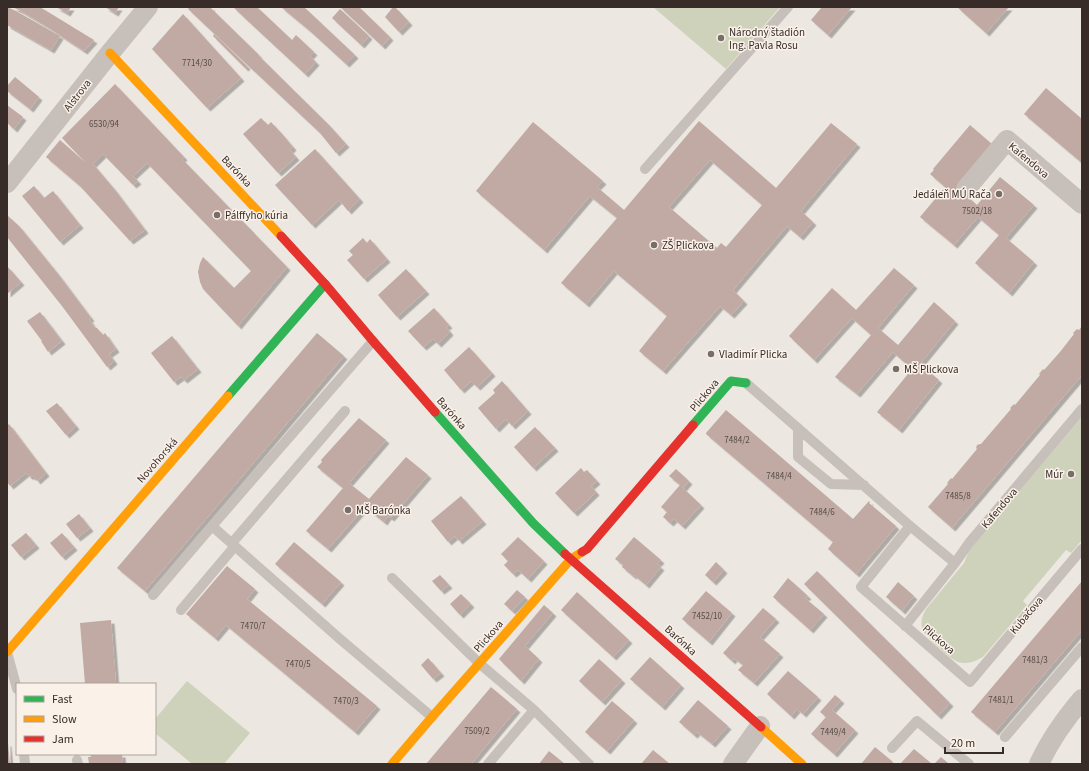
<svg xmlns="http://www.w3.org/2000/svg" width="1089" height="771" viewBox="0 0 1089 771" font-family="'Source Sans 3',sans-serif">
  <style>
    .green { fill: #cfd2bb }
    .building { fill: #c0aaa3; fill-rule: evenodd; filter: url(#shadow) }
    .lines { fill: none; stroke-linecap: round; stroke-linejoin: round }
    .lane { stroke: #c6bfba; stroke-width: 10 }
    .street { stroke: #c6bfba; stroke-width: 20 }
    .fast { stroke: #30b455; stroke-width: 9 }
    .slow { stroke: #ff9f0a; stroke-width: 9 }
    .jam { stroke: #e5322d; stroke-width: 9 }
    .poi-dot { fill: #776d69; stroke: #faf1e8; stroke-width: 1.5 }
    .labels { text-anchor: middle; stroke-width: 3; stroke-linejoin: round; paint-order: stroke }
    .number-label { font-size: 9px; fill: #594c47 }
    .poi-label { font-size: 11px; fill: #372c28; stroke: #faf1e8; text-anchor: start }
    .street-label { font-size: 11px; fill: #372c28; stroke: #faf1e8 }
  </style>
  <defs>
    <filter id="shadow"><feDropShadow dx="3.5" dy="3.5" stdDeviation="0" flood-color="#0004"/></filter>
  </defs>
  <rect width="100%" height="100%" fill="#ede7e1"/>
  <path class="green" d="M653,7H780L726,69Z
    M1082,417V540L1071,553L1066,550L1023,601L1027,605L983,657C977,660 972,663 965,663C960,663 955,661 951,658C947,655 926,636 924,632C919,625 922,616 926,609L964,563L968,553L973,545Z
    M187,681L250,733L224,764H192L155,733V719Z"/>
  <path class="building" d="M7,7L16,11L60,36L51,50L7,25Z
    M12,7H40L94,40L84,51L46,26L21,11Z
    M56,7H71L67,13Z
    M105,7H119L115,13Z
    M190,7H212L211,8L221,18L259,55H258L329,125L346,144L336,153L320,133L188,9Z
    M233,7H257L292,40L296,35L314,52L310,56L316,62L305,74Z
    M281,7H304L355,55L346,64L310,31Z
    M340,7H359L390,37L382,46Z
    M393,7H395L409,22L399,32L385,17Z
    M822,7H852L828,35L811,20Z
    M957,7H1009L986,33Z
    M340,9L369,36L361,45L332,18Z
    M183,14L241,78L207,108L152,49Z
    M214,34L247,66L245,68L213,36Z
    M15,77L39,97L30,109L7,91V86Z
    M115,84L184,157L182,159L287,267L238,326L203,289L200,282L198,272L200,263L203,257L234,288L251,271L147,163L133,176L138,181L133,185L103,154L93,164L115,190L145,230L130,241L80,186L46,157L60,140L86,163L62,138Z
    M1046,88L1082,119V163L1024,114Z
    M7,105L23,117L14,129L7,123Z
    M261,118L268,125L271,122L282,134L293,147L290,150L296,157L278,173L243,134Z
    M699,121L776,188L831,123L857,144L801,211L813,222L807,229L800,237L787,226L733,290L744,301L731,315L720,306L663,371L639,351L667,316L614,271L586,304L561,283L617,218L590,196L544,250L476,191L533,122L603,181L597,187L624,210ZM710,160L762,205L726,247L721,243L717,248L669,207Z
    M970,125L993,145L957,187L977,205L1000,177L1034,205L1006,238L1034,262L1009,293L975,263L999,235L978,217L954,245L920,217L945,187L930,174L934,170L933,169Z
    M315,149L360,199L348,211L339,200L312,225L275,185Z
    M34,186L44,198L53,191L80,225L60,242L22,196Z
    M7,215L19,226L58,274L91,318L89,319L95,328H97L103,335L105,333L116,349L109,354L114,361L107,367L62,306L7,237Z
    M363,238L367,243L370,239L387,259L364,279L347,260L353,255L349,251Z
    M7,266L21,282L7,294Z
    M894,268L914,285L878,328L898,345L934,302L955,321L920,364L939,380L899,430L877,412L912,369L895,354L893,352L857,394L835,377L871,335L853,319L852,318L814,360L789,336L832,288L856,310Z
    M406,269L426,291L397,317L378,295Z
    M434,308L449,325L446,327L450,332L438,344L433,339L423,347L408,331Z
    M40,312L62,341L48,352L41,341H42L27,321Z
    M1082,326V375L952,528L928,507L948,484L947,483L951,478L952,479L977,449L976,448L977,445L980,444H981L1011,409L1010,408L1014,404L1015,405L1040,375L1039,374L1043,369L1044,370L1060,352L1074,334L1073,333L1077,329L1079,330Z
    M317,333L344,356L145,591L117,568Z
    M172,336L198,369L184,380L181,377L174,382L151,353Z
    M469,347L492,373L477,387L471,381L461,390L444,370Z
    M502,381L528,411L512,426L506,419L496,429L478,408L495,393L493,390Z
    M57,403L76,426L66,435L46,411Z
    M726,410L853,519L869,501L870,502L869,503L896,526L856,574L828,549L833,542L706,434V433Z
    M359,418L386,440L349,483L369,499L406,457L428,475L391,518L388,516L384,522L365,507L328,549L306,531L343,488L317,467L322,462L321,460Z
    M9,424L46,473L37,481L34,477L29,476L26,473L10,486L7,482V426Z
    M535,427L555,448L533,468L514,447Z
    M581,468L584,472L587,470L597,481L591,486L596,492L574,513L555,493Z
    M676,469L689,481L683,488L701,505L682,526L674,519L670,523L663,517L667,512L661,507L680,485L669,476Z
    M461,496L483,521L459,541L455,536L448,542L431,521Z
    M79,514L90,528L77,538L66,524Z
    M26,533L36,545L21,557L11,545Z
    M62,533L74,547L62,557L50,543Z
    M518,537L544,561L528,579L518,570L513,574L504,565L508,561L501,554Z
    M634,537L661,560L657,564L661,567L646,585L634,575L633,576L622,567L623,565L615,559Z
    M294,542L341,582L322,604L275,564Z
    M716,562L724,570L713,582L705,575Z
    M227,566L255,589L247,599L377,706L355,732L226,625L215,638L186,614Z
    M817,571L950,703L938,716L804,584Z
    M440,575L449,585L441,591L432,581Z
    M788,578L808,596L805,598L824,614L810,630L773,597Z
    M1082,581V630L995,732L971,712Z
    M898,582L914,596L902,611L886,597Z
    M517,590L525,597L512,611L504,604Z
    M706,591L732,613L709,642L682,619Z
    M577,592L629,640L613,657L561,610Z
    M461,594L471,604L460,615L450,604Z
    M544,605L553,613L525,646L539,659L521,681L499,659Z
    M763,608L776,619L760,637L780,654L754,683L738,670L743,665L734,658L732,661L723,653Z
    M111,620L116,684H85L80,623Z
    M650,657L681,685L662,707L630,679Z
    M428,658L441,673L433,679L421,665Z
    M599,659L622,680L602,702L579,681Z
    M788,671L818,697L803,714L797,709L791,716L767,694Z
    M491,687L517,709L471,764H426Z
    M835,695L841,700L832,710L855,730L834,754L811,734L826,717L820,712Z
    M698,700L728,726L712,744L697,732L694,735L679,722Z
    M612,701L634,720L607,751L585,732Z
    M7,743H8L10,764H7Z
    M875,747L893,762L891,764H861Z
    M914,749L932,764H900Z
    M653,750L670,764H641Z
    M549,751L565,764H539Z
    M90,754H122L123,764H89L88,757H91Z
    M941,757L949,764H934Z"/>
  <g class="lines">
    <path class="lane" d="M645,169L788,7
      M746,383L910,526L955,563
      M798,428V457L831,484L864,485
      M212,526L340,639L432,717
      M910,526L861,587L970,682L1082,549
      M232,543L345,411
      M392,578L480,664L534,710L488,764
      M153,595L212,526L373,341
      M181,610L235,546
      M905,626L955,563L969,543L1082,409
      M7,652L17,689
      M534,710L589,764
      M1005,737L1082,647
      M892,748L917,721L969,764
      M24,754L25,764
      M77,760L78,764"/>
    <path class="street" d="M7,183L110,53L148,7
      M966,189L1007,140L1082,204
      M733,764L760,726
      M1039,764C1050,740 1065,719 1082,699"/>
    <path class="fast" d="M228,396L325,284
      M435,412L533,523L565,554
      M693,425L731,381L746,383"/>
    <path class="slow" d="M110,53L281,236
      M7,652L228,396
      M761,727L802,764
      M392,764L432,717L571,559L582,552"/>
    <path class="jam" d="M281,236L325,284L373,341L435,412
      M582,552L587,549L693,425
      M565,554L761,727"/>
  </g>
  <g class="poi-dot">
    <circle cx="721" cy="38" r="4"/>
    <circle cx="999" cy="194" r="4"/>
    <circle cx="217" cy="215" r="4"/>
    <circle cx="654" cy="245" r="4"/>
    <circle cx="711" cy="354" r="4"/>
    <circle cx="896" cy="369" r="4"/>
    <circle cx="1071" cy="474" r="4"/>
    <circle cx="348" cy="510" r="4"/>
  </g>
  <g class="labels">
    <g class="number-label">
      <text x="197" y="66">7714/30</text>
      <text x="104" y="127">6530/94</text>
      <text x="977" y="214">7502/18</text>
      <text x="737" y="443">7484/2</text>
      <text x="779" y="479">7484/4</text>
      <text x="958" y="499">7485/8</text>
      <text x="822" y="515">7484/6</text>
      <text x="707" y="619">7452/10</text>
      <text x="253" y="629">7470/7</text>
      <text x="1035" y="663">7481/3</text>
      <text x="298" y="667">7470/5</text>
      <text x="1001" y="703">7481/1</text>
      <text x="346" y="704">7470/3</text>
      <text x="477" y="734">7509/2</text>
      <text x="833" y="735">7449/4</text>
    </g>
    <g class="poi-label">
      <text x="729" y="36">Národný štadión<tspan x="729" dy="13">Ing. Pavla Rosu</tspan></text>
      <text x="991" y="198" text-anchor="end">Jedáleň MÚ Rača</text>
      <text x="225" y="219">Pálffyho kúria</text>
      <text x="662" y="249">ZŠ Plickova</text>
      <text x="719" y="358">Vladimír Plicka</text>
      <text x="904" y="373">MŠ Plickova</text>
      <text x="1063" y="478" text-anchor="end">Múr</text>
      <text x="356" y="514">MŠ Barónka</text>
    </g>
    <g class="street-label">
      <text transform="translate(77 95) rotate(-52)" y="4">Alstrova</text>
      <text transform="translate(1029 160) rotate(40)" y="4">Kafendova</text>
      <text transform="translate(237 171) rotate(47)" y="4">Barónka</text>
      <text transform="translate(704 395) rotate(-50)" y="4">Plickova</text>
      <text transform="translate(452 413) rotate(49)" y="4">Barónka</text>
      <text transform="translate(157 460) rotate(-49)" y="4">Novohorská</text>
      <text transform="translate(999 508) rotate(-50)" y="4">Kafendova</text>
      <text transform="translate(1026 615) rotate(-50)" y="4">Kubačova</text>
      <text transform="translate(488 636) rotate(-49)" y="4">Plickova</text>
      <text transform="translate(939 639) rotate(41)" y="4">Plickova</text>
      <text transform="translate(681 640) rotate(42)" y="4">Barónka</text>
    </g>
  </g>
  <rect width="1089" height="771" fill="none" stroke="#372c28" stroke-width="16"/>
  <rect x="16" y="683" width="140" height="72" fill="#faf1e8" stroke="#aca29b"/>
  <rect x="24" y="696" width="20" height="6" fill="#30b455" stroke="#aca29b"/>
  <text x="52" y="703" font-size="12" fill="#372c28">Fast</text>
  <rect x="24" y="716" width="20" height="6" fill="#ff9f0a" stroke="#aca29b"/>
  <text x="52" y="723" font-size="12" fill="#372c28">Slow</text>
  <rect x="24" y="736" width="20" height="6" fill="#e5322d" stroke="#aca29b"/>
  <text x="52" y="743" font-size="12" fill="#372c28">Jam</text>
  <path d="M945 747v6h58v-6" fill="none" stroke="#372c28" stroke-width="2"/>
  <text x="951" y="747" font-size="12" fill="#372c28" stroke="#faf1e8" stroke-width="3" paint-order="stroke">20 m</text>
</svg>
